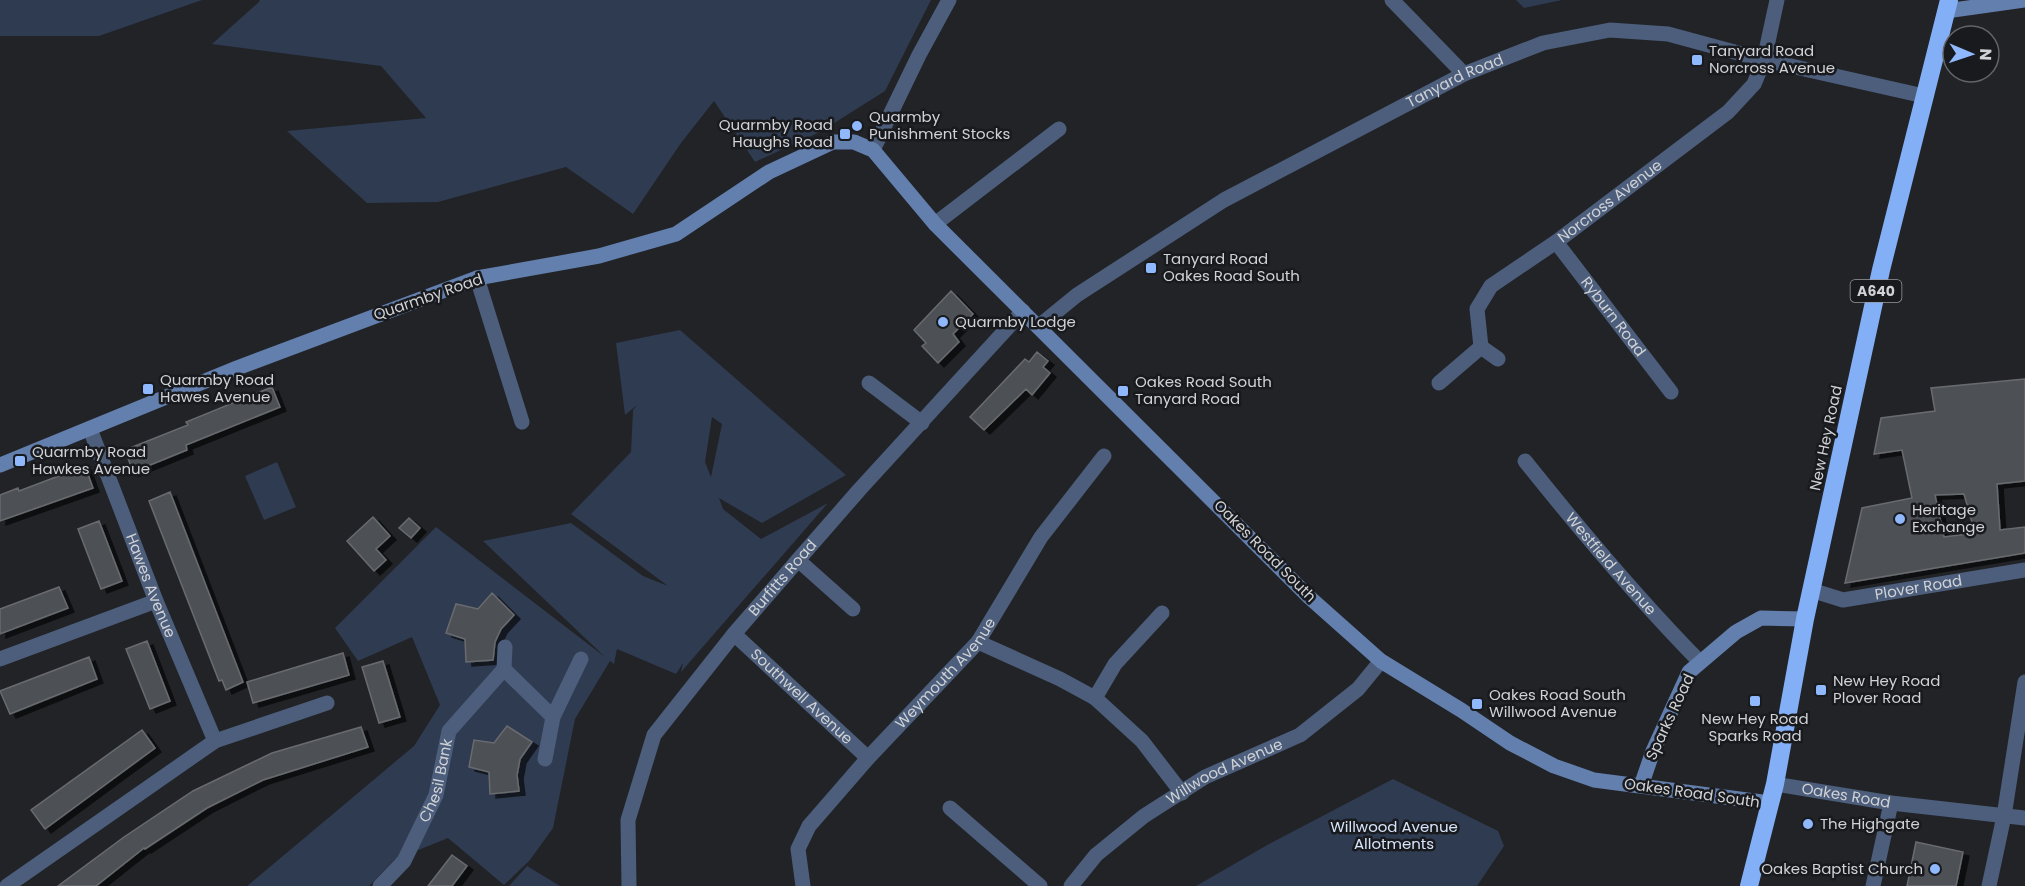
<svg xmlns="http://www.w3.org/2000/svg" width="2025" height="886" viewBox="0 0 2025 886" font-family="Poppins,sans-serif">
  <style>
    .green { fill: #2f3b50; fill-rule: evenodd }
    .building { fill: #4e5155; stroke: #686b6f; stroke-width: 1.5; fill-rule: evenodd; filter: url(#shadow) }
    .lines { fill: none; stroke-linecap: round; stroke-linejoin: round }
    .street { stroke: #4c5e7b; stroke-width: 15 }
    .secondary { stroke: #637fad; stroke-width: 15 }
    .highway { stroke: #83aff7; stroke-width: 18 }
    .poi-dot { fill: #8fb8fd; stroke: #181a1e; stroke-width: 2 }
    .labels { text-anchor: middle; stroke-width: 5; stroke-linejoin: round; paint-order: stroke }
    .shield { fill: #181a1e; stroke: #999b9e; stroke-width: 1.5 }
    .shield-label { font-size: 14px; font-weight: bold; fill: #d0d2d5 }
    .poi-label { font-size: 15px; fill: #d0d2d5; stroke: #181a1e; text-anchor: start }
    .street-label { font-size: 15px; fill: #d0d2d5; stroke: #181a1e }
    .park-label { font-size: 15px; fill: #d6e4fa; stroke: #181a1e }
  </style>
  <defs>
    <filter id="shadow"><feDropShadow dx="6" dy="4" stdDeviation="0" flood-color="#0009"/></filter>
  </defs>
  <rect width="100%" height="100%" fill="#212327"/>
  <path class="green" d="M0,0H202L99,36H0Z
    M259,0H931L885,91L820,132L755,162L714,101L681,143L633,214L566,167L438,202L367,203L287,131L426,118L381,66L212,44L260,1Z
    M1516,0H1562L1524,8Z
    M680,330L846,475L762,523L719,498L723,509L761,539L828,503L681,672L683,663L676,674L617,649L614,664L610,661L575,719L553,828L530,860L504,885L448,838L394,860L369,886H247L414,746L440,705L412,637L358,661L335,628L436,527L605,657L483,541L571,523L643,576L668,586L571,514L631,452L633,410L637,405L625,415L616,343ZM712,417L722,424L711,477L705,462Z
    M277,462L296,507L264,520L245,476Z
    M1393,779L1498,831L1504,846L1477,886H1196L1269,844Z
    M527,866L560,886H509Z"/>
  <path class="building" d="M951,291L973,314L953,334L959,342L938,363L922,346L926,343L914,330Z
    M1037,352L1048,361L1043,367L1050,373L1032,395L1026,389L984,430L970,417L1025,359L1029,362Z
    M2025,379V481L1997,484L2000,530L2025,527V553L1845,583L1862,508L1912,498L1902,450L1874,454L1881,418L1935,411L1931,388ZM1964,494L1975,533L1944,537L1935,495Z
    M272,387L280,407L186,445L187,450L133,472L125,450L188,425L186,422Z
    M85,466L93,488L0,521V495L18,488L19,491Z
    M170,492L243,682L226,690L222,680L219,681L149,501Z
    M373,517L390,536L376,549L386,560L374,571L347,541Z
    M409,518L420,528L411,538L399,528Z
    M99,521L122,581L101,589L78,529Z
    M59,587L68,608L0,634V609Z
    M492,593L514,615L501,629L495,642L493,660L466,662L465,639L446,633L456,604L478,609Z
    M147,641L170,701L150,709L126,649Z
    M343,653L349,675L253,703L247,682Z
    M89,657L97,679L10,714L0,691Z
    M383,661L400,717L379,723L362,667Z
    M507,726L532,742L520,759L517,775L519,791L490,794L489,772L469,767L474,740L494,743Z
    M361,727L368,747L263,780L207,808L145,849L144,848L96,886H58L124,837L193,791L272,753Z
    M142,730L155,748L45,829L31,810Z
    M1916,842L1963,852L1956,886H1907Z
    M452,855L467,866L452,886H428Z"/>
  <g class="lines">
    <g class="street">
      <path d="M1392,0L1464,74"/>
      <path d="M873,150L919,55L949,0"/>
      <path d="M935,224L1059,129"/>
      <path id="s1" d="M1556,242L1671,392"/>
      <path d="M477,278L522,422"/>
      <path id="s2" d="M1039,326L1077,295L1224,200L1464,74L1543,43L1610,30L1668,34L1764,60L1924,96"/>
      <path id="s3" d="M1498,359L1481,347L1477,309L1491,286L1556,242L1728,112L1754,84L1764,60L1777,0"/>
      <path d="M869,383L922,423"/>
      <path d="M1439,383L1481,347"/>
      <path id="s4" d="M90,429L156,601L215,741"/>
      <path id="s5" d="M1525,461C1581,531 1638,599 1700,662"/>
      <path d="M798,560L853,609"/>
      <path id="s6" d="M1811,590L1843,600L2025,570"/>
      <path id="s7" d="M734,634L868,758"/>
      <path d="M978,642L1060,679L1095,698L1142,741L1182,793"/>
      <path d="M0,659L156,601"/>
      <path d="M504,669L553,717"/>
      <path d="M1095,698L1115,664L1162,613"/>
      <path d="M545,759L553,717L581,659"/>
      <path id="s8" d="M1775,784L1891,803L2025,818"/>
      <path d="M950,808L1040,886"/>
      <path d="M7,886L215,741L327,703"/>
      <path id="s9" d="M380,886L404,861L436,795L449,731L504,669L505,647"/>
      <path id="s10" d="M629,886L628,820L654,735L734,634L798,560L860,489L1023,311"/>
      <path id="s11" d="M803,886L798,849L809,826L868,758L978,642L1041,537L1104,456"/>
      <path id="s12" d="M1071,886L1096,855L1144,816L1205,777L1300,735L1358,689L1381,661"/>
      <path d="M1873,886L1891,803"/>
      <path d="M1989,886L2004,816L2025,682"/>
    </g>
    <path class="secondary" d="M1946,11L2025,0
      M0,465L237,368L477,278L599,256L676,234L769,172L833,142H854L873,150L935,224L1309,597L1381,661L1461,710L1510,743L1554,766L1594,780L1770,803
      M1641,786L1653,751L1689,672L1736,632L1761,618L1805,619"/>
    <path class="highway" d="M1749,886L1775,784L1805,619L1881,270L1949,0"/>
  </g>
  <g class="poi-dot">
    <rect x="1691" y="54" width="12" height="12" rx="3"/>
    <circle cx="857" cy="126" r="6"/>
    <rect x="839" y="128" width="12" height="12" rx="3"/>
    <rect x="1145" y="262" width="12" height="12" rx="3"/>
    <circle cx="943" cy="322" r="6"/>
    <rect x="142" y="383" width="12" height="12" rx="3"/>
    <rect x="1117" y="385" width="12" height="12" rx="3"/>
    <rect x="14" y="455" width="12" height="12" rx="3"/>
    <circle cx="1900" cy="519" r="6"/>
    <rect x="1815" y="684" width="12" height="12" rx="3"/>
    <rect x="1749" y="695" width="12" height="12" rx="3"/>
    <rect x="1471" y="698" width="12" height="12" rx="3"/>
    <circle cx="1808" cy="824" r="6"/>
    <circle cx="1935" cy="869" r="6"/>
  </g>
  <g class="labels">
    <rect class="shield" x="1850.5" y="280" width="51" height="22" rx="4.5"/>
    <g class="shield-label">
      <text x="1876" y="296">A640</text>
    </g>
    <g class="poi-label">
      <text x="1709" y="56">Tanyard Road<tspan x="1709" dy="17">Norcross Avenue</tspan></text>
      <text x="869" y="122">Quarmby<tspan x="869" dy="17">Punishment Stocks</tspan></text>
      <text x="833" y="130" text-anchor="end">Quarmby Road<tspan x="833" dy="17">Haughs Road</tspan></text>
      <text x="1163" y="264">Tanyard Road<tspan x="1163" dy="17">Oakes Road South</tspan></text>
      <text x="955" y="327">Quarmby Lodge</text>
      <text x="160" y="385">Quarmby Road<tspan x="160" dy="17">Hawes Avenue</tspan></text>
      <text x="1135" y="387">Oakes Road South<tspan x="1135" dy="17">Tanyard Road</tspan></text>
      <text x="32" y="457">Quarmby Road<tspan x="32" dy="17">Hawkes Avenue</tspan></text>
      <text x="1912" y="515">Heritage<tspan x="1912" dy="17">Exchange</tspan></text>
      <text x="1833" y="686">New Hey Road<tspan x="1833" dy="17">Plover Road</tspan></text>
      <text x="1489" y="700">Oakes Road South<tspan x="1489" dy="17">Willwood Avenue</tspan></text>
      <text x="1755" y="724" text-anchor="middle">New Hey Road<tspan x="1755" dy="17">Sparks Road</tspan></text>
      <text x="1820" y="829">The Highgate</text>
      <text x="1923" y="874" text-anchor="end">Oakes Baptist Church</text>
    </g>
    <g class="street-label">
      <text dy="5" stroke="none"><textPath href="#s2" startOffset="484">Tanyard Road</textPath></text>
      <text dy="5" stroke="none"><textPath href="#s3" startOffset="232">Norcross Avenue</textPath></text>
      <text transform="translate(428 297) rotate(-19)" y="5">Quarmby Road</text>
      <text dy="5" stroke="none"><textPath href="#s1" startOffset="94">Ryburn Road</textPath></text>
      <text transform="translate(1826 438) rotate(-78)" y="5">New Hey Road</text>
      <text transform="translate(1265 551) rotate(45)" y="5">Oakes Road South</text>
      <text dy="5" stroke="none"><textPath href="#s5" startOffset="134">Westfield Avenue</textPath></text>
      <text dy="5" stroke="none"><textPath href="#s10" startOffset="358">Burfitts Road</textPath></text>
      <text dy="5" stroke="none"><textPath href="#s4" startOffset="168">Hawes Avenue</textPath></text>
      <text dy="5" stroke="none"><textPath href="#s6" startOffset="110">Plover Road</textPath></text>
      <text dy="5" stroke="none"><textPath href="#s11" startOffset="268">Weymouth Avenue</textPath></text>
      <text dy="5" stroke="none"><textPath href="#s7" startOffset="92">Southwell Avenue</textPath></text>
      <text transform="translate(1670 717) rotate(-65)" y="5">Sparks Road</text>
      <text dy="5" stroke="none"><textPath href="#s12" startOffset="194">Willwood Avenue</textPath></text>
      <text dy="5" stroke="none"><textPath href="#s9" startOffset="122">Chesil Bank</textPath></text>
      <text transform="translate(1692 793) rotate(8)" y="5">Oakes Road South</text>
      <text dy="5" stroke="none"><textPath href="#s8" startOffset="72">Oakes Road</textPath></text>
    </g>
    <g class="park-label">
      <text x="1394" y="832">Willwood Avenue<tspan x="1394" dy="17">Allotments</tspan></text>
    </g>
  </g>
  <g transform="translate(1971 54) rotate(92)"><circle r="28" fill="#181a1e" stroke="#626467" stroke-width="1.5"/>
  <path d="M0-4.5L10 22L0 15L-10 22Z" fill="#8fb8fd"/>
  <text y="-9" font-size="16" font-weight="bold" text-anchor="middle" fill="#d0d2d5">N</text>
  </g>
</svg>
